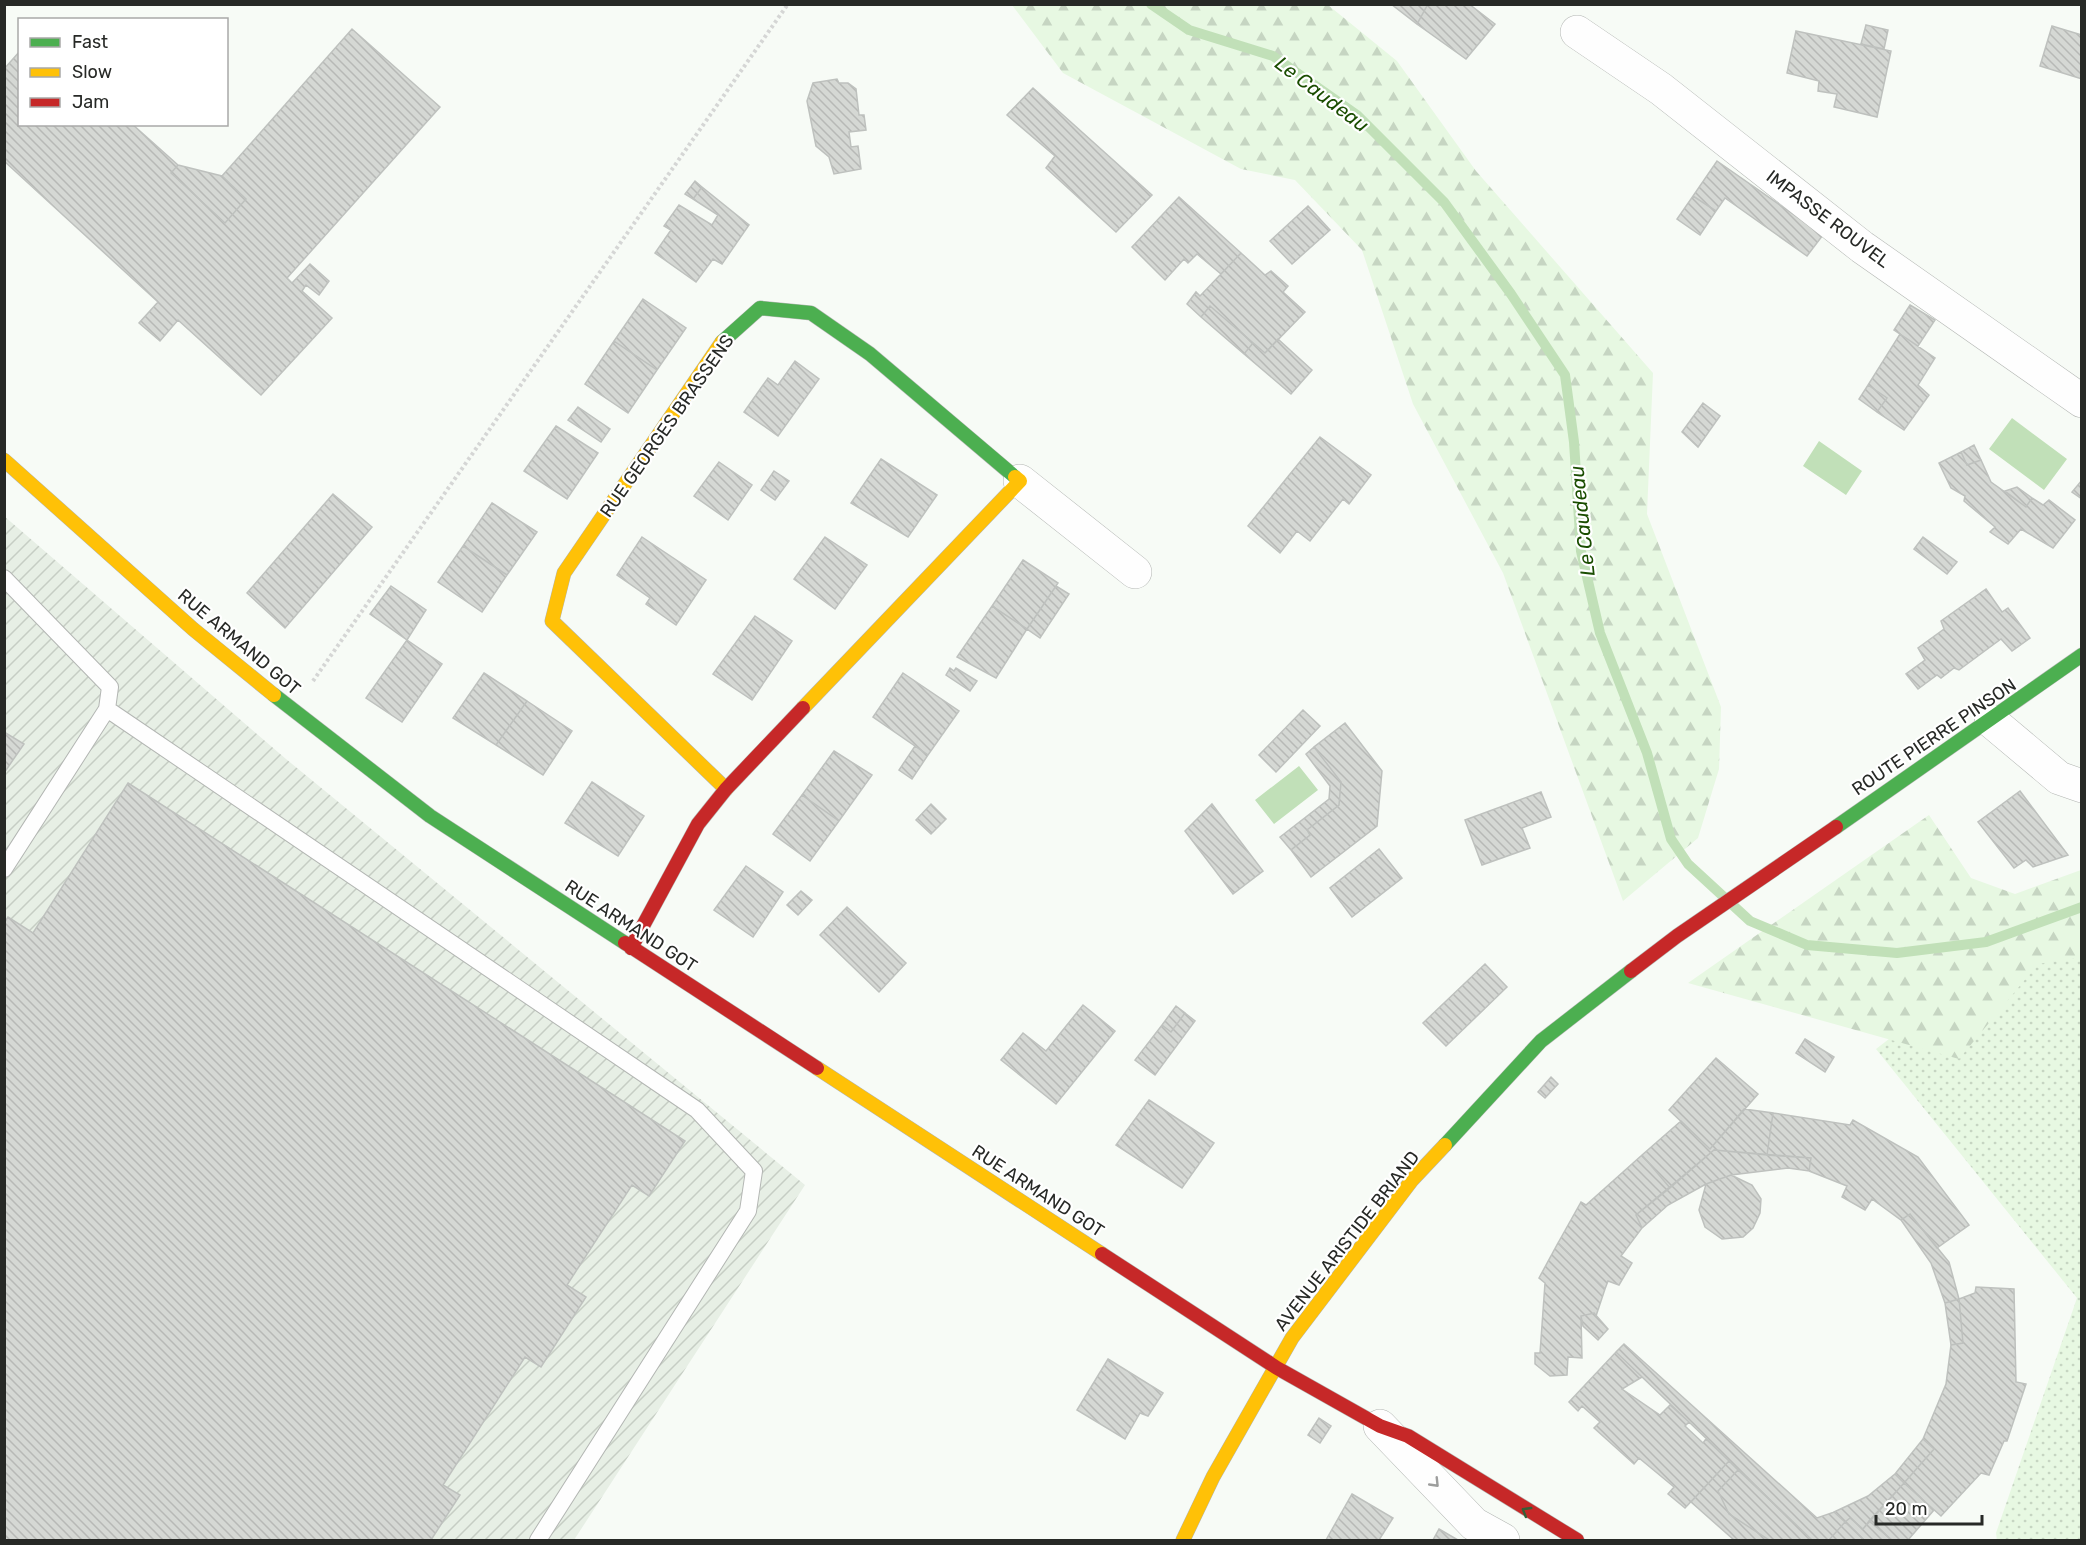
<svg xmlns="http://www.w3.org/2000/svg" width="2086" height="1545" viewBox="0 0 2086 1545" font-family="Rubik,sans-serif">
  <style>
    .industrial { fill: url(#industrial-furrows) }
    .grass { fill: url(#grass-dots) }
    .forest { fill: url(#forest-firs) }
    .water { fill: #c1e0b8 }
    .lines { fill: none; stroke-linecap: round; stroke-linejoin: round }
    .stream { stroke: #c1e0b8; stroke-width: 10 }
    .building { fill: url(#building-back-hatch); stroke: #bec1be; stroke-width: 1.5 }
    .lane-casing { stroke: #b3b6b3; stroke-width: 18 }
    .street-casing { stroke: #b3b6b3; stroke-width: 34 }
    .fast-casing { stroke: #b3b6b3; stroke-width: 15 }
    .slow-casing { stroke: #b3b6b3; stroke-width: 15 }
    .jam-casing { stroke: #b3b6b3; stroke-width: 15 }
    .path { stroke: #d5d6d5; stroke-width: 4; stroke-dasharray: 3 3; stroke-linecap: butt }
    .lane { stroke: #fefefe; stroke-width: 16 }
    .street { stroke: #fefefe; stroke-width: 33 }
    .fast { stroke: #4caf50; stroke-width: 14 }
    .slow { stroke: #ffc107; stroke-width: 14 }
    .jam { stroke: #c62828; stroke-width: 14 }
    .oneway { stroke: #9d9e9d }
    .oneway2 { stroke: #365f37 }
    .labels { text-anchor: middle; stroke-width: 4.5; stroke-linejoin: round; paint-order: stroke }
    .street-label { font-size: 18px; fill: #272926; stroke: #fff }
    .water-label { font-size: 20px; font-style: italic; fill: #1a4d00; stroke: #fff }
  </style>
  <defs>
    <pattern id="industrial-furrows" width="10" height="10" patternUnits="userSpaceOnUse" patternTransform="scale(1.5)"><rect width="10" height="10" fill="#e7efe5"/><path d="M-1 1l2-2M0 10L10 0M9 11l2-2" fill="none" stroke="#c6cdc4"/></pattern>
    <pattern id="grass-dots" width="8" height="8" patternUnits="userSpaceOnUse" patternTransform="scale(1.5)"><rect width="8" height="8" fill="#e7f8e2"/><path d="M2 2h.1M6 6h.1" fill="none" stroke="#c6d5c2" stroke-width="1.8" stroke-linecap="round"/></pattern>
    <pattern id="forest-firs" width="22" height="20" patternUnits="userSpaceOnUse" patternTransform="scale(1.5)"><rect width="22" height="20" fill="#e7f8e2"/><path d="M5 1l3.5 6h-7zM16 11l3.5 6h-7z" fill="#c6d5c2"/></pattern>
    <pattern id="building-back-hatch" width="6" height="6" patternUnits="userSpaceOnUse" patternTransform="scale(1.5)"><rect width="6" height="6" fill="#d5d8d4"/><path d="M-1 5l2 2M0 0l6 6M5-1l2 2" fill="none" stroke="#b7b9b6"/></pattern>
  </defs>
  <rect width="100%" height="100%" fill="#f7fbf6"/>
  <path class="industrial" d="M4,516L286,759L805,1185L574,1540H5Z"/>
  <path class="grass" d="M2081,890V1540H1997L1996,1533L2077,1298L1876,1049Z"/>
  <path class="forest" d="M1012,5H1328L1397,61L1476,171L1653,373L1647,514L1721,707L1719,769L1698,838L1623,901L1503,573L1413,404L1362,250L1295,180L1241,169L1063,73Z
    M1929,815L1971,878L2015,894L2081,870V957L2038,964L1959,1059L1688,983Z"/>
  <path class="water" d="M2012,418L2067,459L2044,490L1989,449Z
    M1819,441L1862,471L1846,495L1803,466Z
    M1299,766L1318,790L1274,824L1255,800Z"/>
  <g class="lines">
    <path class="stream" d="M1151,4L1189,30L1273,56L1357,115L1444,202L1511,294L1565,375L1574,442L1581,551L1600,633L1647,753L1671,839L1688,864L1750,921L1807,945L1897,953L1986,942L2082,907"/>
  </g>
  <path class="building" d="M1391,4H1428L1417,24Z
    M1428,4H1469L1495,24L1466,59L1417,24Z
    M1866,25L1888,30L1884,49L1861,44Z
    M2052,26L2082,35V79L2040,66Z
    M352,29L440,107L287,278L292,283L310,264L329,281L319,295L306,285L302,291L332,318L261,395L178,320L160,341L139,323L158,302L4,161V69L20,51V124H132L178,165L171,173L225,223L246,199L222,176Z
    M1796,31L1891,51L1877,117L1834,107L1837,94L1818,91L1819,81L1787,73Z
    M837,79L839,83H848L856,89L859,115H864L866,130L849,132L851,147L858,146L861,169L834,174L829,157L816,146L807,101L813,83Z
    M1033,88L1152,195L1116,232L1046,168L1055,156L1007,115Z
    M1717,161L1823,235L1807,256L1725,198L1716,211L1693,196Z
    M178,165L222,176L246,199L225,223L171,173Z
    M695,181L702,187L693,199L685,194Z
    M702,187L749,225L722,264L713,259L696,282L655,253L671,230L664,226L679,205L712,225L718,215L693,199Z
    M1693,196L1716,211L1700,235L1677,219Z
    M1179,197L1241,253L1221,274L1197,254L1188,263L1184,259L1165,280L1132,247Z
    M1308,206L1330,230L1292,264L1270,241Z
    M1241,253L1265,275L1271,271L1288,286L1283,292L1305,312L1265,353L1210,306L1201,317L1187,304L1196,292L1200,296Z
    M643,299L686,328L657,370L614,341Z
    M1910,305L1935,320L1918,346L1894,330Z
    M1210,306L1253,343L1244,354L1201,317Z
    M1900,334L1935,358L1918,385L1929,395L1904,430L1877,412L1887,398L1868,385Z
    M1278,339L1312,370L1291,394L1244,354L1253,343L1265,353Z
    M614,341L657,370L628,413L585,384Z
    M795,361L819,379L778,436L744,412L768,378L778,385Z
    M1868,385L1887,398L1877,412L1859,399Z
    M1703,403L1720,416L1698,447L1682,432Z
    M578,407L610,429L601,442L568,420Z
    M556,426L598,453L567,499L524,471Z
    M1320,437L1371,475L1349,504L1343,499L1310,541L1297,531L1280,553L1248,526Z
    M1974,445L1981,460L1967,465L1961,452Z
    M1961,452L1967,465L1981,460L1991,482L2026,507L2032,498L2043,505L2049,500L2075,520L2053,548L2021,529L2008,544L1990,532L1995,527L1964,501L1965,496L1951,488L1939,463Z
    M881,459L937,495L908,537L851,503Z
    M719,462L752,485L728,520L694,496Z
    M774,471L789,481L775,500L761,490Z
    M2082,480V499L2072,492Z
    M2017,487L2032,498L2026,507L2005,491Z
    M333,494L372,527L285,628L247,593Z
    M492,503L537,532L507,575L463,546Z
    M642,537L706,580L676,625L646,604L650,598L617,575Z
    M825,537L867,565L835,609L794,579Z
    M1923,537L1957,562L1947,574L1914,549Z
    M463,546L507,575L482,612L438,582Z
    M1023,560L1058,583L1027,629L992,606Z
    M391,586L426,610L407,640L370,614Z
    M1056,586L1069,594L1040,638L1027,629Z
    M1986,589L2002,612L2008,608L2030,638L2012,651L2001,639L1959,670L1954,668L1941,678L1937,675L1918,689L1906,674L1925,660L1918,648L1944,629L1941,621Z
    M992,606L1027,629L996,678L957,657Z
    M755,616L792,641L752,700L713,674Z
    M407,640L442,664L402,722L366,698Z
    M950,668L954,671L956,668L977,681L970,691L946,675Z
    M484,673L527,701L496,745L453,718Z
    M903,673L959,711L928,755L873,717Z
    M527,701L572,731L543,775L496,745Z
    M1303,710L1320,726L1276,772L1259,755Z
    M1345,723L1382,771L1377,826L1311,877L1291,850L1310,835L1307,830L1339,805L1341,782L1314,747Z
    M4,732L24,744L4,773Z
    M915,746L928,755L912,779L899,770Z
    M1314,747L1341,782L1339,805L1307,830L1310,835L1291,850L1280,837L1329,799L1330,786L1306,754Z
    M834,751L872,775L839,821L802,795Z
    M592,782L644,816L618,856L565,823Z
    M128,783L685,1141L649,1196L632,1185L567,1285L586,1297L541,1367L525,1357L443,1485L460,1495L431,1540H4V923L8,917L33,933Z
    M2020,791L2068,855L2033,867L2026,860L2014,868L1978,822Z
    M1541,792L1551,817L1522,828L1530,848L1482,865L1465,820Z
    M802,795L839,821L810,861L773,834Z
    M931,804L946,819L931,834L916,820Z
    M1212,804L1263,871L1233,894L1185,831Z
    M1379,849L1402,878L1352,917L1330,888Z
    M746,866L783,892L753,937L714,910Z
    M801,891L812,900L798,915L787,905Z
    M847,907L906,963L879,992L820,935Z
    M1485,964L1507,987L1446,1046L1423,1023Z
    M1083,1005L1115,1031L1056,1104L1001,1060L1023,1033L1046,1051Z
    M1176,1006L1185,1013L1171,1032L1162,1025Z
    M1185,1013L1195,1021L1155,1075L1135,1060L1162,1025L1171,1032Z
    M1805,1039L1834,1057L1825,1072L1796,1053Z
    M1716,1058L1758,1094L1710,1149L1669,1110Z
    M1551,1077L1558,1084L1545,1098L1538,1092Z
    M1149,1100L1214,1143L1182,1188L1116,1145Z
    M1744,1109L1773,1113L1767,1155L1714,1150L1670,1188L1642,1155L1681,1121L1710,1149Z
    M1773,1113L1850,1125L1853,1120L1918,1157L1969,1225L1937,1248L1910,1214L1901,1220L1872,1199L1865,1210L1842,1197L1847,1186L1809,1171L1811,1158L1767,1155Z
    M1714,1150L1811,1158L1809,1171L1788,1168L1731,1175L1706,1184L1668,1205L1642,1228L1636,1215Z
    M1642,1155L1670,1188L1636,1215L1642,1228L1621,1256L1632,1263L1619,1285L1608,1281L1605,1289L1558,1243L1581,1202L1586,1205Z
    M1731,1175L1752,1185L1761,1199L1760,1213L1753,1228L1743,1237L1722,1239L1705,1227L1699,1210L1706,1184Z
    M1910,1214L1949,1262L1959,1299L1945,1303L1931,1263L1901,1220Z
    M1558,1243L1605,1289L1596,1316L1594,1313L1581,1316L1582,1358L1568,1357L1567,1375L1550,1376L1535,1364V1353H1540L1545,1283L1539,1278Z
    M1976,1287L2014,1289L2016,1382L2026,1384L2007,1441H2004L1989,1475L1981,1473L1941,1516L1904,1483L1934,1449L1923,1439L1946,1384L1951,1345L1963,1343L1959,1299L1975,1293Z
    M1959,1299L1963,1343L1951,1345L1945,1303Z
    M1594,1313L1608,1329L1598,1340L1583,1326L1581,1316Z
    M1624,1344L1817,1518L1834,1512L1845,1522L1829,1540H1812L1616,1352Z
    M1616,1352L1642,1377L1622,1389L1660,1415L1670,1405L1689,1422L1685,1426L1703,1443L1706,1439L1729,1461L1685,1508L1668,1494L1674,1487L1639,1458L1634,1464L1594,1428L1600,1422L1582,1406L1578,1411L1569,1402Z
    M1108,1359L1163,1393L1148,1416L1140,1413L1125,1439L1077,1410Z
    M1319,1418L1331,1426L1320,1443L1308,1435Z
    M1923,1439L1934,1449L1904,1483L1895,1474Z
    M1729,1461L1738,1470L1718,1491L1729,1514L1769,1540H1734L1691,1502Z
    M1738,1470L1812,1540H1769L1729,1514L1718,1491Z
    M1895,1474L1904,1483L1863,1529L1850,1518L1845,1522L1834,1512L1868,1496Z
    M1904,1483L1934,1510L1908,1540H1892L1869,1521Z
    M1352,1494L1393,1518L1379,1540H1326Z
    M1850,1518L1863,1529L1869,1521L1892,1540H1864L1845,1522Z
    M1845,1522L1864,1540H1829Z
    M1439,1529L1458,1540H1433Z"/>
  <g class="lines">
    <g class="lane-casing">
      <path id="lane" d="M4,578L110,687L107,709L697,1110L754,1171L748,1211L538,1540
        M4,869L107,709"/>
    </g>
    <g class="street-casing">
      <path id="street" d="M1577,32L1661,89L1862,247L2082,401
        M1020,481L1135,572
        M1991,721L2059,778L2082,786
        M1380,1426L1474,1524L1503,1540"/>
    </g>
    <g class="fast-casing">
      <path id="fast" d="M722,342L760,308L811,313L870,354L1015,477
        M274,695L430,816L625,943
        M1836,827L2082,655
        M1445,1145L1541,1041L1631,971"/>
    </g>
    <g class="slow-casing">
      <path id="slow" d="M722,342L564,573L552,621L726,789
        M4,460L193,629L274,695
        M803,708L1020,481L1015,477
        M817,1068L1102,1254
        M1183,1540L1213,1477L1292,1338L1412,1180L1445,1145"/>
    </g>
    <g class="jam-casing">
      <path id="jam" d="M625,943L817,1068
        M631,948L698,824L726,789L803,708
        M1631,971L1677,936L1836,827
        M1102,1254L1277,1368L1380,1426L1408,1436L1577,1540"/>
    </g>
    <path class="path" d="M313,681L788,4"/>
    <use href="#lane" class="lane"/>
    <use href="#street" class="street"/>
    <use href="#fast" class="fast"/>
    <use href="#slow" class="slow"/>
    <use href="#jam" class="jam"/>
  </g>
  <defs><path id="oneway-chevron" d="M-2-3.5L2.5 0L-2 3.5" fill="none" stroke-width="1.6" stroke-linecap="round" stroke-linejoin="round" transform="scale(1.5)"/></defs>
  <use class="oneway" href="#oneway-chevron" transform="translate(1435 1483) rotate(46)"/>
  <use class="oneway2" href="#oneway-chevron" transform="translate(1526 1511) rotate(-149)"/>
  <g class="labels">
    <g class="street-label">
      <text transform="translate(1828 219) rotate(37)" y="6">IMPASSE ROUVEL</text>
      <text transform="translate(667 426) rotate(-55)" y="6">RUE GEORGES BRASSENS</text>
      <text transform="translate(239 642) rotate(40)" y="6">RUE ARMAND GOT</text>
      <text transform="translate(1934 737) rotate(-34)" y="6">ROUTE PIERRE PINSON</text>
      <text transform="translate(631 926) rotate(33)" y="6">RUE ARMAND GOT</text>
      <text transform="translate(1038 1191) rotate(33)" y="6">RUE ARMAND GOT</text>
      <text transform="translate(1347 1241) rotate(-52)" y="6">AVENUE ARISTIDE BRIAND</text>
    </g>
    <g class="water-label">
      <text transform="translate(1322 94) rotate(37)" y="7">Le Caudeau</text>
      <text transform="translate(1582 521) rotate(-96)" y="7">Le Caudeau</text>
    </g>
  </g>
  <rect width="2086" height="1545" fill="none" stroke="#272926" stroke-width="12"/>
  <rect x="18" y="18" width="210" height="108" fill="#ffffff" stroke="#a9a9a8" stroke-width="1.5"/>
  <rect x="30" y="38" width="30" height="9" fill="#4caf50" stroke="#a9a9a8" stroke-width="1.5"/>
  <text x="72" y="48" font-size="18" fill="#272926">Fast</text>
  <rect x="30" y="68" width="30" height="9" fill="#ffc107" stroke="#a9a9a8" stroke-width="1.5"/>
  <text x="72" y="78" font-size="18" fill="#272926">Slow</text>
  <rect x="30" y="98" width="30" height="9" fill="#c62828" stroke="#a9a9a8" stroke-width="1.5"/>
  <text x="72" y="108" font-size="18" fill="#272926">Jam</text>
  <path d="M1876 1515v9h106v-9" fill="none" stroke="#272926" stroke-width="3"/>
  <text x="1885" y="1515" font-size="18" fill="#272926" stroke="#ffffff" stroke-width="4.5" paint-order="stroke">20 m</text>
</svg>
